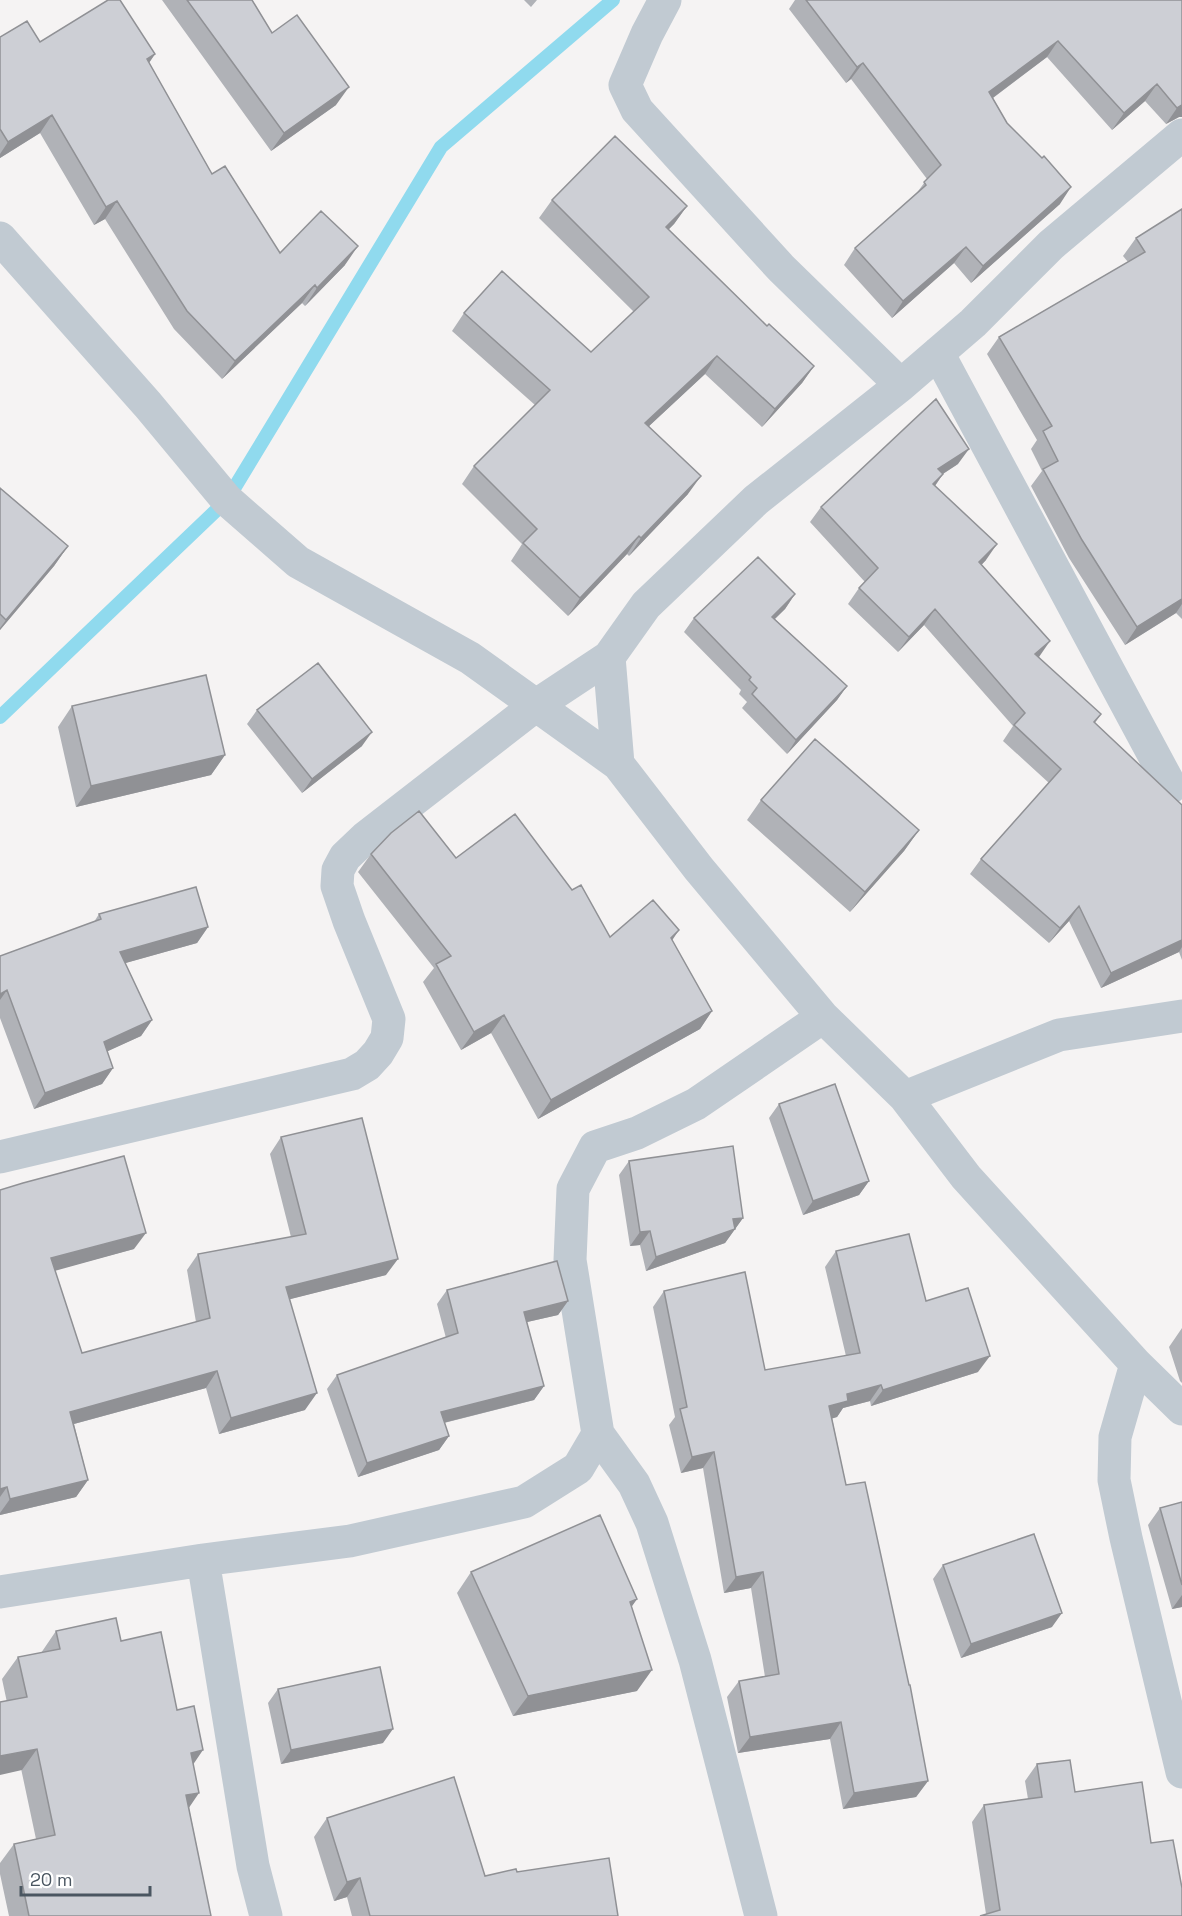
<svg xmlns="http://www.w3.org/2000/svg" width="1182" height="1916" viewBox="0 0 1182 1916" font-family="'Space Grotesk',sans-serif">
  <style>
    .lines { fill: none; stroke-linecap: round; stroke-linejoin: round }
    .stream { stroke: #90daee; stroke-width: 14 }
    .street { stroke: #c1cad2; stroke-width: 33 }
    .wall { fill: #b0b2b7 }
    .shaded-wall { fill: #909195 }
    .building { fill: #cdcfd5; stroke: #909195; stroke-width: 1.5 }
  </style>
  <rect width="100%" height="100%" fill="#f5f3f3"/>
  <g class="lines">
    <path class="stream" d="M0,717L227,500L441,147L613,0"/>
    <path class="street" d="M665,0L647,34L625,85L637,110L781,268L901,385
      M0,238L148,405L227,500L298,562L470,658L618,764L699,869L823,1017L905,1097L966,1177L1136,1364L1182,1409
      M938,353L1171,787
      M609,657L618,764
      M905,1097L1059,1035L1182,1016
      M0,1157L352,1074L367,1065L378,1053L387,1038L389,1019L349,921L337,886L338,870L345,857L366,837L535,706L609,657L646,605L756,500L901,385L973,323L1051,245L1182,135
      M1136,1364L1115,1437L1114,1480L1126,1538L1182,1772
      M598,1434L634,1484L652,1523L695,1660L761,1916
      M203,1560L253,1866L266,1916
      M0,1592L203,1560L350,1541L524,1502L578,1468L598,1434L570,1260L573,1189L595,1147L637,1133L696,1104L823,1017"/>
  </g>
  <path class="wall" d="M162,0H252L272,33L336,105L271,151Z
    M524,0H537L531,7Z
    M795,0H1182L1179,117L1166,124L1145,101L1112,130L1047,57L993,98L1007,123L1060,204L971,283L954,263L892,318L844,265L855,248L916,194L927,179L851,79L846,83L789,9Z
    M0,37L155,54L149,63L212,174L280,253L345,265L305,306L302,303L222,379L174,329L105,219L94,225L40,133L0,158Z
    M552,200L687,206L674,224L668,230L767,326L814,366L802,383L762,427L705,374L649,426L688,494L629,556L627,554L568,616L511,561L522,544L462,484L474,466L535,405L452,331L464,313L591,352L634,312L539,218Z
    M1182,209V619L1176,613L1125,645L1069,558L1031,486L1042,471L1031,449L1037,440L987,354L999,337L1128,262L1123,256L1136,238Z
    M958,464L943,474L935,486L986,560L981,565L1038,657L1101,714L1095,723L1182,805V960L1179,952L1101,988L1069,921L1049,943L970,874L981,859L1049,783L1003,741L1013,726L924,625L898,652L848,604L859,588L865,582L810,522L821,507Z
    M0,488L68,546L54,566L0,630Z
    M795,594L785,609L775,619L847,686L837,700L787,754L742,708L747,702L739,694L741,690L684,632L694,618Z
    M72,706L225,755L211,775L76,807L58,727Z
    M257,710L362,746L302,793L247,724Z
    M761,800L919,830L904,851L850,912L747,820Z
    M371,854L456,858L572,890L610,937L672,940L712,1011L700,1029L538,1119L491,1033L461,1050L423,982L434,968L358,872Z
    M99,914L208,927L197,943L125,963L152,1020L141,1036L107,1051L113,1068L102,1084L34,1109L0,1018V956L94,922Z
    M779,1104L869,1181L859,1195L803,1215L769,1118Z
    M281,1137L386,1275L290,1299L305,1410L219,1434L206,1388L74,1424L88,1480L76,1497L0,1515V1190L134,1249L55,1270L82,1353L196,1322L187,1270L198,1254L291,1237L270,1154Z
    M629,1161L743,1218L725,1243L646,1271L640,1245L630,1246L619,1175Z
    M836,1251L926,1301L978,1372L871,1406L870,1401L843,1408L837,1417L832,1418L846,1485L928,1781L916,1797L843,1809L830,1739L738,1753L727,1697L739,1681L765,1677L751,1588L724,1593L703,1468L681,1473L669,1425L675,1417L653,1307L664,1291L765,1370L846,1356L825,1267Z
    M447,1290L568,1301L558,1315L527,1322L544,1386L534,1400L444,1423L449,1436L439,1450L358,1477L327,1389L337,1375L446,1338L437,1304Z
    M1182,1328V1383L1180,1381L1169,1347Z
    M1182,1502V1607L1172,1609L1148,1525L1160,1508Z
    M943,1565L1052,1627L961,1658L933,1579Z
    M471,1572L637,1599L631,1607L637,1691L513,1716L457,1593Z
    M56,1631L121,1641L177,1710L194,1764L189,1808L211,1916H9L0,1874V1863L14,1844L36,1839L2,1679L18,1657L41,1653Z
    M278,1689L383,1743L281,1764L268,1703Z
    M1037,1764L1075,1792L1151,1843L1182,1888L986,1914L972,1822L984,1805L1028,1799L1025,1781Z
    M327,1818L485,1876L517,1872L618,1916H352L347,1897L334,1901L314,1837Z"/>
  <path class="shaded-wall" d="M1058,41L1047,57L978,109L989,92Z
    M155,54L142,73L147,59Z
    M863,63L851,79L846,83L857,67Z
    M1157,84L1145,101L1112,130L1124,113Z
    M349,87L336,105L271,151L284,133Z
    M1182,105V117H1179L1166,124L1177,108Z
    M52,115L40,133L0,158V154L8,142Z
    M1071,187L1060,204L971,283L983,266Z
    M117,201L105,219L94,225L106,207Z
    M687,206L674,224L653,245L666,227Z
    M358,246L345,265L305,306L317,288Z
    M966,247L954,263L892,318L903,301Z
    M315,285L302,303L222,379L235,361Z
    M717,356L705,374L633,441L645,423Z
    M814,366L802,383L762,427L775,409Z
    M969,449L958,464L927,484L938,469Z
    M943,474L932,490L933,484Z
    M701,476L688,494L629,556L641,538Z
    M639,536L627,554L568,616L580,598Z
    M997,544L986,560L969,578L979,562Z
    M68,546L54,566L0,630V628L6,620Z
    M795,594L785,609L762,631L772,617Z
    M1182,599V604L1176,613L1125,645L1137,627Z
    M935,609L924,625L898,652L909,637Z
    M1050,641L1039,657L1024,669L1035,654Z
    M847,686L837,700L787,754L796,740Z
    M372,732L362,746L302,793L312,779Z
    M225,755L211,775L76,807L91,786Z
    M919,830L904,851L850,912L865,892Z
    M1079,906L1069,921L1049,943L1060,928Z
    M208,927L197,943L108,968L120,952Z
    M679,930L667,948L671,938Z
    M1182,940V947L1179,952L1101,988L1111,973Z
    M7,990L0,1000V994Z
    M712,1011L700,1029L538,1119L551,1100Z
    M504,1015L491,1033L461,1050L474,1032Z
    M152,1020L141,1036L93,1058L104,1042Z
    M113,1068L102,1084L34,1109L45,1093Z
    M869,1181L859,1195L803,1215L813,1201Z
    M743,1218L725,1243L646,1271L656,1257L733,1219Z
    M650,1231L640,1245L630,1246L640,1232Z
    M146,1233L134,1249L40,1275L51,1258Z
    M398,1259L386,1275L275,1303L286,1287Z
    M568,1301L558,1315L514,1325L524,1312Z
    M990,1356L978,1372L871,1406L883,1390Z
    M217,1371L206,1388L59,1428L70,1412Z
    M881,1385L870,1401L843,1408L837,1417L818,1423L829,1406L847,1394Z
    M544,1386L534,1400L431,1426L441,1412Z
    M317,1393L305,1410L219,1434L231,1418Z
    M449,1436L439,1450L358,1477L367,1463Z
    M714,1452L703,1468L681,1473L692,1457Z
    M88,1480L76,1497L0,1515V1513L10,1499Z
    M7,1487L0,1497V1489Z
    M763,1572L751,1588L724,1593L736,1577Z
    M1182,1595V1607L1172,1609Z
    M637,1599L623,1619L630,1602Z
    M1062,1613L1052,1627L961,1658L971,1644Z
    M652,1670L637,1691L513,1716L528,1696Z
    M841,1722L830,1739L738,1753L750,1737Z
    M393,1729L383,1743L281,1764L291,1750Z
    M37,1749L22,1770L0,1775V1756Z
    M203,1750L188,1772L191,1753Z
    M928,1781L916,1797L843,1809L854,1793Z
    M199,1793L184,1815L186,1795Z
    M360,1878L347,1897L334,1901L347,1882Z"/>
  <path class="building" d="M108,0H120L155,54L147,59L212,174L225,166L280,253L321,211L358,246L317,288L315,285L235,361L187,311L117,201L106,207L52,115L8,142L0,129V37L27,21L40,42Z
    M187,0H252L272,33L297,15L349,87L284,133Z
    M806,0H1182V105L1177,108L1157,84L1124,113L1058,41L989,92L1007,123L1042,158L1044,156L1071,187L983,266L966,247L903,301L855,248L926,185L924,182L941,165L863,63L857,67Z
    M615,136L687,206L666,227L767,326L769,324L814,366L775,409L717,356L645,423L701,476L641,538L639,536L580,598L523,543L537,529L474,466L550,390L464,313L502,271L591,352L649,297L552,200Z
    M1182,209V599L1137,627L1082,540L1043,469L1058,461L1043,431L1052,426L999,337L1145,252L1136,238Z
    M936,399L969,449L938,469L943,474L933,484L997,544L979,562L1050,641L1035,654L1101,714L1094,722L1182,805V940L1111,973L1079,906L1060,928L981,859L1061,769L1014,725L1025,713L935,609L909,637L859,588L878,568L821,507Z
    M0,488L68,546L6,620L0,614Z
    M758,557L795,594L772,617L847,686L796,740L752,694L757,688L749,680L751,677L694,618Z
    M318,663L372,732L312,779L257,710Z
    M206,675L225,755L91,786L72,706Z
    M815,739L919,830L865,892L761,800Z
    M419,811L456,858L515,814L572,890L581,885L610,937L653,900L679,930L671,938L712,1011L551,1100L504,1015L474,1032L436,964L451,956L371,854L391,833Z
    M196,887L208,927L120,952L152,1020L104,1042L113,1068L45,1093L7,990L0,994V956L101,919L99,914Z
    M835,1084L869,1181L813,1201L779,1104Z
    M362,1118L398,1259L286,1287L317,1393L231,1418L217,1371L70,1412L88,1480L10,1499L7,1487L0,1489V1190L23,1183L124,1156L146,1233L51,1258L82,1353L210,1318L198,1254L306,1234L281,1137Z
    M733,1146L743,1218L733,1219L735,1229L656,1257L650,1231L640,1232L629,1161Z
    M909,1234L926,1301L968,1288L990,1356L883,1390L881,1385L847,1394L848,1401L829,1406L846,1485L865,1482L909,1685H910L928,1781L854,1793L841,1722L750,1737L739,1681L779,1674L763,1572L736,1577L714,1452L692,1457L680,1409L687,1407L664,1291L745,1272L765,1370L860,1353L836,1251Z
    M557,1261L568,1301L524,1312L544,1386L441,1412L449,1436L367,1463L337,1375L458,1333L447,1290Z
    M1182,1502V1585L1160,1508Z
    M600,1515L637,1599L630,1602L652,1670L528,1696L471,1572Z
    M1034,1534L1062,1613L971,1644L943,1565Z
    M116,1618L121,1641L161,1632L177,1710L194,1706L203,1750L191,1753L199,1793L186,1795L211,1916H29L14,1844L55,1835L37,1749L0,1756V1702L27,1697L18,1657L60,1649L56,1631Z
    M380,1667L393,1729L291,1750L278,1689Z
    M1070,1760L1075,1792L1142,1782L1151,1843L1173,1840L1182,1888V1916H980L1000,1910L984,1805L1042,1797L1037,1764Z
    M454,1777L485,1876L516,1869L517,1872L609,1858L618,1916H370L360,1878L347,1882L327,1818Z"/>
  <path d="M21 1886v9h129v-9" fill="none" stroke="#4a5661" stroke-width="3"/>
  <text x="30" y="1886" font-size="18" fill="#4a5661" stroke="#ffffff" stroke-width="4.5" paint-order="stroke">20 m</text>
</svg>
